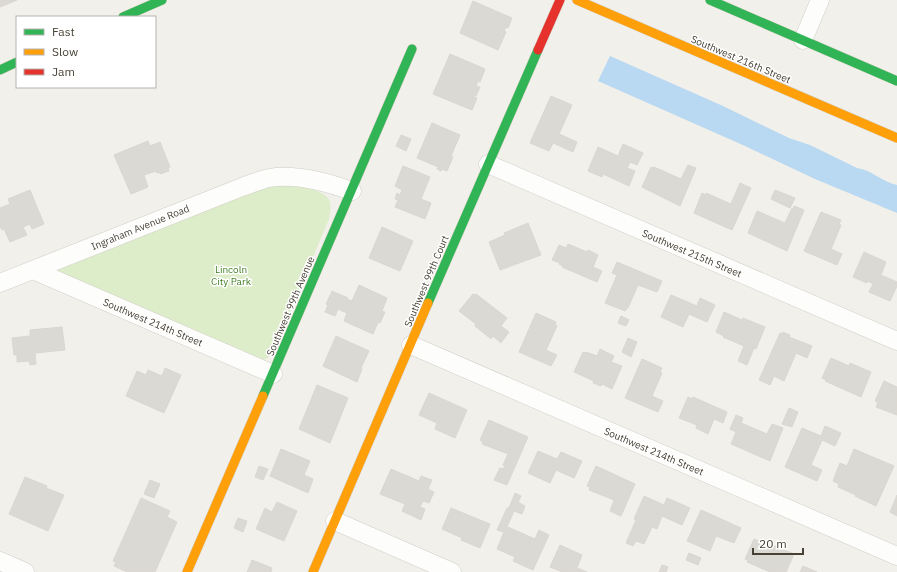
<svg xmlns="http://www.w3.org/2000/svg" width="897" height="572" viewBox="0 0 897 572" font-family="'IBM Plex Sans',sans-serif">
  <style>
    .green { fill: #deedc9 }
    .water { fill: #b9d8f1 }
    .building { fill: #dbd9d3; stroke: #dad7d0 }
    .lines { fill: none; stroke-linecap: round; stroke-linejoin: round }
    .street-casing { stroke: #d0cec8; stroke-width: 19 }
    .fast-casing { stroke: #d2cdc1; stroke-width: 10 }
    .slow-casing { stroke: #d2cdc1; stroke-width: 10 }
    .jam-casing { stroke: #d2cdc1; stroke-width: 10 }
    .street { stroke: #fdfdfc; stroke-width: 18 }
    .fast { stroke: #30b455; stroke-width: 9 }
    .slow { stroke: #ff9f0a; stroke-width: 9 }
    .jam { stroke: #e5322d; stroke-width: 9 }
    .labels { text-anchor: middle; stroke-width: 3; stroke-linejoin: round; paint-order: stroke }
    .street-label { font-size: 10px; fill: #484236; stroke: #fff }
    .park-label { font-size: 10px; fill: #427e25; stroke: #fff }
  </style>
  <rect width="100%" height="100%" fill="#f2f0ea"/>
  <path class="green" d="M291,183C301,186 328,191 330,202C331,208 330,214 329,219L272,354L266,359L257,360L56,276L54,269L271,184Z"/>
  <path class="water" d="M610,56L723,106L789,138L810,145L857,168C872,170 882,182 897,185V213L815,179L745,146L598,81Z"/>
  <path class="building" d="M0,0H17L0,7Z
    M473,1L512,18L508,28L506,27L504,31L506,32L498,50L460,33Z
    M450,54L485,69L480,82L478,81L476,86L480,87L476,96L472,95V96L477,98L472,110L433,94Z
    M551,96L572,105L559,134L577,142L573,152L553,143L549,151L530,143Z
    M432,123L460,135L451,156L453,157L447,171L442,169L441,171L437,169L438,167L417,158Z
    M401,135L411,139L406,151L396,146Z
    M148,141L150,146L160,142L170,167L168,168L169,171L160,174V172L157,173L156,171L144,175L148,187L131,194L114,155Z
    M623,144L643,153L637,165L630,162L627,168L635,171L629,186L603,174L602,177L588,171L598,147L618,156Z
    M688,165L696,168L680,206L642,187L651,167L653,168L654,167L681,179Z
    M403,166L430,177L421,199L431,203L425,219L395,207L398,200L395,199L397,193L400,195L402,190L395,186Z
    M740,183L751,188L732,230L694,213L702,193L706,195V193L731,204Z
    M30,190L44,224L32,229L30,224L23,227L27,235L10,242L4,229L2,230L0,226V208L10,204L8,199Z
    M775,190L795,198L790,208L771,199Z
    M794,206L804,210L787,251L748,233L757,211L785,223L792,208L793,209Z
    M821,212L841,220L839,224L841,225L831,249L842,254L837,265L804,251Z
    M528,223L541,255L500,270L489,242L505,235L504,233Z
    M382,227L413,241L400,271L369,258Z
    M568,244L587,252L588,250L598,255L593,267L602,271L597,282L562,267L563,266L559,264L560,263L552,260L559,245L566,248Z
    M864,252L886,262L881,275L897,282V286L890,301L869,292L873,284L868,281L867,283L853,277Z
    M617,262L662,281L657,292L638,285L628,308H627L625,311L605,303L617,275L612,273Z
    M359,285L387,298L382,311L385,312L380,323L378,322L373,334L344,321L347,313L338,309L335,316L325,312L328,305L326,304L332,291L348,298L347,299L352,301Z
    M473,294L475,295L476,294L507,318L501,326L509,332L501,343L493,336L491,339L475,326L476,324L459,311Z
    M671,295L697,306L700,298L715,305L707,322L689,314L683,327L661,317Z
    M724,312L742,320L743,318L765,327L756,349L754,348L747,365L738,361L744,346L723,337L724,336L716,332Z
    M536,313L556,322L555,325L557,326L546,350L557,355L551,366L519,352Z
    M621,316L629,320L626,326L618,323Z
    M62,327L65,350L35,353L36,364L30,365L29,361L17,362V355H14L12,338L30,336V330Z
    M783,332L790,335L789,337L812,346L807,358L796,353L784,381L774,376L770,385L759,380L780,333L782,334Z
    M336,336L369,351L361,368L362,369L357,382L323,366Z
    M628,338L637,342L631,357L622,352Z
    M600,349L614,356L611,362L622,366L612,389L602,384L601,386L593,383L594,381L574,372L583,352L586,353V352L597,356Z
    M831,358L849,366L850,363L871,372L861,397L825,381L826,380L822,378Z
    M642,359L662,368L660,372L662,373L652,396L663,401L658,412L625,398Z
    M165,368L181,375L164,413L126,396L137,371L146,375L148,370L162,376Z
    M884,381L897,387V415L876,407L878,403L875,401Z
    M317,385L348,398L330,443L299,429Z
    M429,393L467,410L455,438L435,429L437,423L419,415Z
    M688,397L692,399L693,397L727,412L723,423L714,419L708,434L696,428L697,425L679,418Z
    M789,408L798,412L792,427L782,424Z
    M736,415L743,418L741,423L767,434L772,424L783,428L770,461L731,444L736,432L730,429Z
    M489,420L528,437L507,485L494,480L500,468L503,469L505,466L503,465L508,454L482,444L483,442L480,440Z
    M825,426L841,433L835,446L822,440L811,465L822,470L817,481L785,467L802,428L821,436Z
    M281,449L310,461L304,475L313,479L308,493L270,476Z
    M854,449L894,466L876,506L855,496L856,495L838,487L839,484L833,481L840,463L847,466Z
    M538,451L557,459L561,452L582,461L574,478L556,470L550,483L528,473Z
    M259,466L268,469L263,480L255,477Z
    M596,466L635,484L621,516L610,511L614,500L589,490L590,487L587,486Z
    M391,469L419,481L421,476L432,480L428,489L434,492L429,503L423,501L420,507L425,509L421,520L402,511L405,504L380,494Z
    M25,477L47,486L46,488L64,495L48,531L9,514Z
    M150,480L160,484L154,498L144,494Z
    M515,493L521,496L518,502L525,506L522,514L514,511L506,529H507L508,527L535,539L539,530L549,535L533,570L513,561L515,557L497,549L504,532L497,530L507,508H509Z
    M897,495V516L890,512Z
    M644,496L664,505L667,498L690,508L682,525L662,516L657,529L652,527L644,544L636,541L633,546L626,543L636,520L634,519Z
    M141,498L170,511L167,517L177,522L155,572H127L114,566L116,562L113,561Z
    M277,502L297,511L284,541L256,529L265,508L272,512Z
    M451,508L490,524L480,548L461,540L462,538L442,529Z
    M701,510L741,528L734,543L716,536L710,551L687,541Z
    M238,518L247,521L243,532L234,528Z
    M754,539L772,547L773,545L794,554L786,572H770L747,562L748,560L745,559Z
    M560,545L582,555L577,568L587,572H562L550,567Z
    M689,553L701,558L698,565L686,560Z
    M252,560L272,568L271,572H247Z
    M662,565L668,567L666,572H659Z
    M803,566L817,572H800Z"/>
  <g class="lines">
    <g class="street-casing">
      <path id="street" d="M803,40L820,0
        M488,164L897,341
        M33,270L273,374
        M0,283L242,187C251,184 260,180 269,178C296,173 327,182 352,191
        M411,345L897,556
        M335,521L452,572
        M0,561L25,572"/>
    </g>
    <g class="fast-casing">
      <path id="fast" d="M710,0L897,81
        M123,17L162,0
        M0,70L17,62
        M428,303L538,50
        M263,396L412,49"/>
    </g>
    <g class="slow-casing">
      <path id="slow" d="M577,0L897,138
        M187,572L263,396
        M313,572L428,303"/>
    </g>
    <g class="jam-casing">
      <path id="jam" d="M538,50L560,0"/>
    </g>
    <use href="#street" class="street"/>
    <use href="#fast" class="fast"/>
    <use href="#slow" class="slow"/>
    <use href="#jam" class="jam"/>
  </g>
  <g class="labels">
    <g class="street-label">
      <text transform="translate(741 59) rotate(23)" y="4">Southwest 216th Street</text>
      <text transform="translate(140 227) rotate(-22)" y="4">Ingraham Avenue Road</text>
      <text transform="translate(692 253) rotate(23)" y="4">Southwest 215th Street</text>
      <text transform="translate(426 281) rotate(-67)" y="4">Southwest 99th Court</text>
      <text transform="translate(290 306) rotate(-67)" y="4">Southwest 99th Avenue</text>
      <text transform="translate(153 322) rotate(23)" y="4">Southwest 214th Street</text>
      <text transform="translate(654 451) rotate(23)" y="4">Southwest 214th Street</text>
    </g>
    <g class="park-label">
      <text x="231" y="273">Lincoln<tspan x="231" dy="12">City Park</tspan></text>
    </g>
  </g>
  <rect x="16" y="16" width="140" height="72" fill="#ffffff" stroke="#b6b3af"/>
  <rect x="24" y="29" width="20" height="6" fill="#30b455" stroke="#b6b3af"/>
  <text x="52" y="36" font-size="12" fill="#484236">Fast</text>
  <rect x="24" y="49" width="20" height="6" fill="#ff9f0a" stroke="#b6b3af"/>
  <text x="52" y="56" font-size="12" fill="#484236">Slow</text>
  <rect x="24" y="69" width="20" height="6" fill="#e5322d" stroke="#b6b3af"/>
  <text x="52" y="76" font-size="12" fill="#484236">Jam</text>
  <path d="M753 548v6h50v-6" fill="none" stroke="#484236" stroke-width="2"/>
  <text x="759" y="548" font-size="12" fill="#484236" stroke="#ffffff" stroke-width="3" paint-order="stroke">20 m</text>
</svg>
